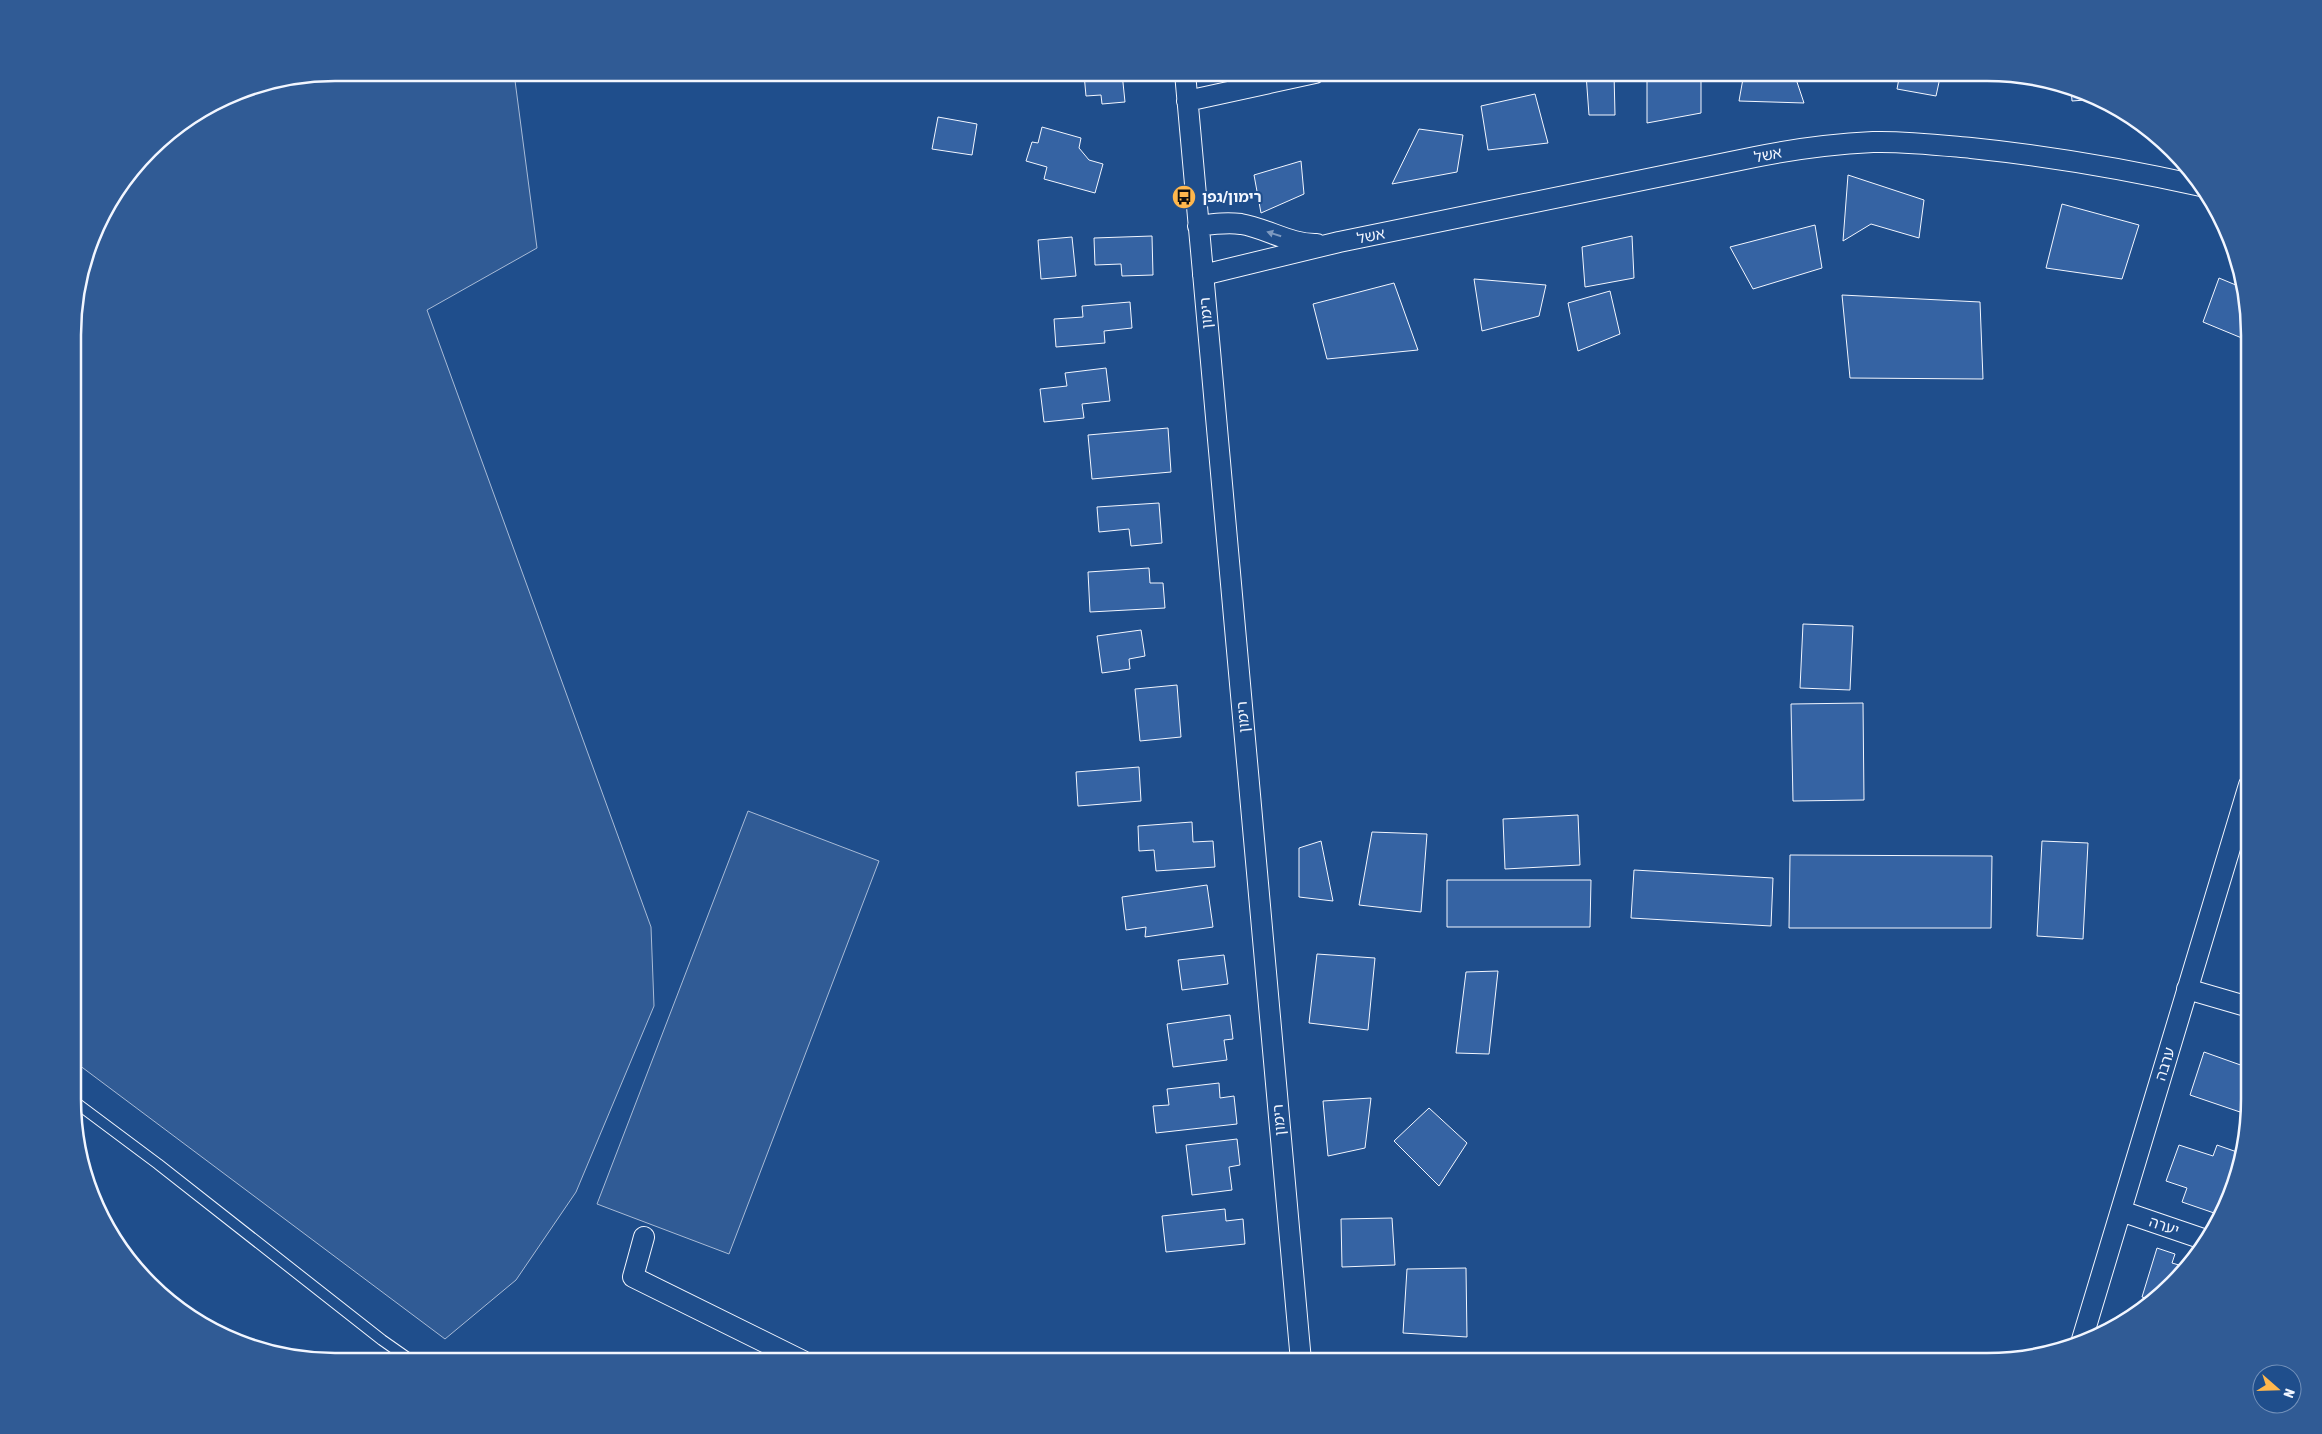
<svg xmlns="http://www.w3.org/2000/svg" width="2322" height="1434" viewBox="0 0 2322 1434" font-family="'Asap Condensed','Noto Sans Hebrew',sans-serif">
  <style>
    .green { fill: #305b95; stroke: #a8bbd7 }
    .building { fill: #3563a3; stroke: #f2f6ff }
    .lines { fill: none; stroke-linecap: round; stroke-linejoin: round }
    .service-casing { stroke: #f2f6ff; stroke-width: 12 }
    .minor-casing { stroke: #f2f6ff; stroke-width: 22 }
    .service { stroke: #1f4e8c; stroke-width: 10 }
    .minor { stroke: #1f4e8c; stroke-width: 20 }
    .oneway { fill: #7e9ac0 }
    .labels { text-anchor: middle; stroke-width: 4; stroke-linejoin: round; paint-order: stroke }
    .street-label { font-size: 15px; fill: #f2f6ff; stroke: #1f4e8c }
    .poi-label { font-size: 15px; font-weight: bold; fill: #f2f6ff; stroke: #1f4e8c; text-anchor: start }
    .rim { fill: none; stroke: #f2f6ff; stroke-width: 2.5 }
  </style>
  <rect width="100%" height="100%" fill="#1f4e8c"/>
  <path class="green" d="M336,73H514L537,248L427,310L651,927L654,1006L576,1192L516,1280L445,1339L75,1062V301L100,219L162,138L235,92Z
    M748,811L879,861L729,1254L597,1204Z"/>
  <path class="building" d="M950,73H970L966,80Z
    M1094,73H1122L1125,102L1102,104L1101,95L1086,96L1084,74Z
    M1593,73H1614L1615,115H1589L1586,74Z
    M1647,73H1701V113L1647,123Z
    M1744,73H1794L1804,103L1739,101Z
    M1900,73H1941L1936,96L1897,89Z
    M2071,88L2098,99L2072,101Z
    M1535,94L1548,143L1488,150L1481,106Z
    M938,117L977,124L972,155L932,149Z
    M1042,127L1081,138L1079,148L1089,160L1103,164L1095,193L1044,179L1047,167L1026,161L1032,142L1038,143Z
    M1419,129L1463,135L1457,172L1392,184Z
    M1301,161L1304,194L1261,213L1254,175Z
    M1848,175L1924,200L1919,238L1871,224L1843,241Z
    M2062,204L2139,225L2122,279L2046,268Z
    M1815,225L1822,268L1753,289L1730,247Z
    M1152,236L1153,275L1122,276L1121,264L1095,265L1094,238Z
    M1632,236L1634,278L1585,287L1582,247Z
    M1072,237L1076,276L1041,279L1038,240Z
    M2219,278L2243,288L2249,318V341L2203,322Z
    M1474,279L1546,285L1539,316L1482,331Z
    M1394,283L1418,350L1327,359L1313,304Z
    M1610,291L1620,334L1578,351L1568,303Z
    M1842,295L1980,302L1983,379L1850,378Z
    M1130,302L1132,328L1104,331L1105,343L1056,347L1054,319L1083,317L1082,306Z
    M1106,368L1110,401L1082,404L1084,418L1044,422L1040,389L1067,386L1065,373Z
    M1168,428L1171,472L1092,479L1088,435Z
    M1159,503L1162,543L1131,546L1129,529L1099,532L1097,507Z
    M1149,568L1150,583H1163L1165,608L1090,612L1088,572Z
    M1803,624L1853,626L1850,690L1800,688Z
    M1141,630L1145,656L1129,659L1130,669L1102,673L1097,636Z
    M1177,685L1181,737L1140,741L1135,689Z
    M1863,703L1864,800L1793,801L1791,704Z
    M1139,767L1141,801L1078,806L1076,772Z
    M1578,815L1580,865L1505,869L1503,819Z
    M1192,822L1193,842L1213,841L1215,867L1156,871L1154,850L1139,851L1138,826Z
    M1372,832L1427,834L1421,912L1359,905Z
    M1321,841L1333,901L1299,897V848Z
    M2042,841L2088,843L2083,939L2037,936Z
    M1790,855L1992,856L1991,928H1789Z
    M1634,870L1773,878L1771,926L1631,918Z
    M1447,880H1591L1590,927H1447Z
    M1207,885L1213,927L1145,937L1146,927L1126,930L1122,897Z
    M1317,954L1375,958L1368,1030L1309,1023Z
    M1224,955L1228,984L1182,990L1178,960Z
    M1498,971L1489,1054L1456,1053L1466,972Z
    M1230,1015L1233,1039L1224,1040L1227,1060L1173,1067L1167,1024Z
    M2204,1052L2249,1068V1087L2240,1112L2190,1095Z
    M1219,1083L1220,1098L1234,1096L1237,1124L1156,1133L1153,1106L1169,1105L1167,1089Z
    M1371,1098L1365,1148L1328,1156L1323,1101Z
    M1429,1108L1467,1143L1439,1186L1394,1141Z
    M1237,1139L1240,1165L1229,1167L1232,1190L1192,1195L1186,1145Z
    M2179,1145L2213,1156L2217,1145L2237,1152L2217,1214L2182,1202L2187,1188L2166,1181Z
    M1225,1209L1226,1221L1243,1219L1245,1244L1166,1252L1162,1216Z
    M1392,1218L1395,1265L1342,1267L1341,1219Z
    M2157,1248L2175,1254L2172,1263L2186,1267L2172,1285L2152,1300L2142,1297Z
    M1466,1268L1467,1337L1403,1333L1407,1269Z"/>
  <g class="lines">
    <g class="service-casing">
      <path id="service" d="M75,1102L158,1164L382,1340L412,1361"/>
    </g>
    <g class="minor-casing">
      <path id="minor" d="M1185,73L1301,1361
        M1187,101L1315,73
        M1198,226C1213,224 1226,222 1241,224C1266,228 1291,245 1317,244
        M1203,275L1339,242L1755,157C1794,149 1833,144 1873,142C1905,141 1939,145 1971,148C2049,156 2125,169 2201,186
        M2187,989L2249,1007
        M2121,1211L2206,1240
        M644,1237L633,1277L803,1361
        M2081,1343L2249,785"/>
    </g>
    <use href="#service" class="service"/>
    <use href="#minor" class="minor"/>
  </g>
  <defs><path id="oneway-solid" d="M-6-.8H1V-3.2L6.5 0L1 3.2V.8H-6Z" transform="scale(1.25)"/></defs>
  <use class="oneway" href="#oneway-solid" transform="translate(1274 234) rotate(-163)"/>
  <defs>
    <g id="bus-disc" transform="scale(1.25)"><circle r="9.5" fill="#ffb74d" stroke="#1f4e8c"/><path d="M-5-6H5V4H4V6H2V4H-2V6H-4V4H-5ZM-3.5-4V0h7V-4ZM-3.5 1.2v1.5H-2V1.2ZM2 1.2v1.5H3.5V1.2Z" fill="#111"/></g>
  </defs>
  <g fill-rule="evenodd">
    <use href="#bus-disc" x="1184" y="197"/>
  </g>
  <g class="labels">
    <g class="street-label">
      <text transform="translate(1768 155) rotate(-11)" y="5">אשל</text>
      <text transform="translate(1371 236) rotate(-12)" y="5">אשל</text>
      <text transform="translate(1206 313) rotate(-95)" y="5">רימון</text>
      <text transform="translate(1243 717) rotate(-95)" y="5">רימון</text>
      <text transform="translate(2165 1064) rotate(-73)" y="5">ערבה</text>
      <text transform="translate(1279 1120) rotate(-95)" y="5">רימון</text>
      <text transform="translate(2164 1226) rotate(19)" y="5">יערה</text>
    </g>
    <g class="poi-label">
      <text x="1202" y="202">רימון/גפן</text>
    </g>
  </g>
  <path d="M0 0H2322V1434H0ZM335 81H1987A254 254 0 0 1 2241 335V1099A254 254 0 0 1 1987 1353H335A254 254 0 0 1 81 1099V335A254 254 0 0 1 335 81Z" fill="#305b95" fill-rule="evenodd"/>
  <path class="rim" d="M335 81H1987A254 254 0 0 1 2241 335V1099A254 254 0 0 1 1987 1353H335A254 254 0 0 1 81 1099V335A254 254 0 0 1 335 81Z"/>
  <g transform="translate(2277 1389) rotate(110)"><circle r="24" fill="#1f4e8c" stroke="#7391ba"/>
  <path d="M0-4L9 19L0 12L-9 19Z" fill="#ffb74d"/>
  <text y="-8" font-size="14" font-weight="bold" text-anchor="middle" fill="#f2f6ff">N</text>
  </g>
</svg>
